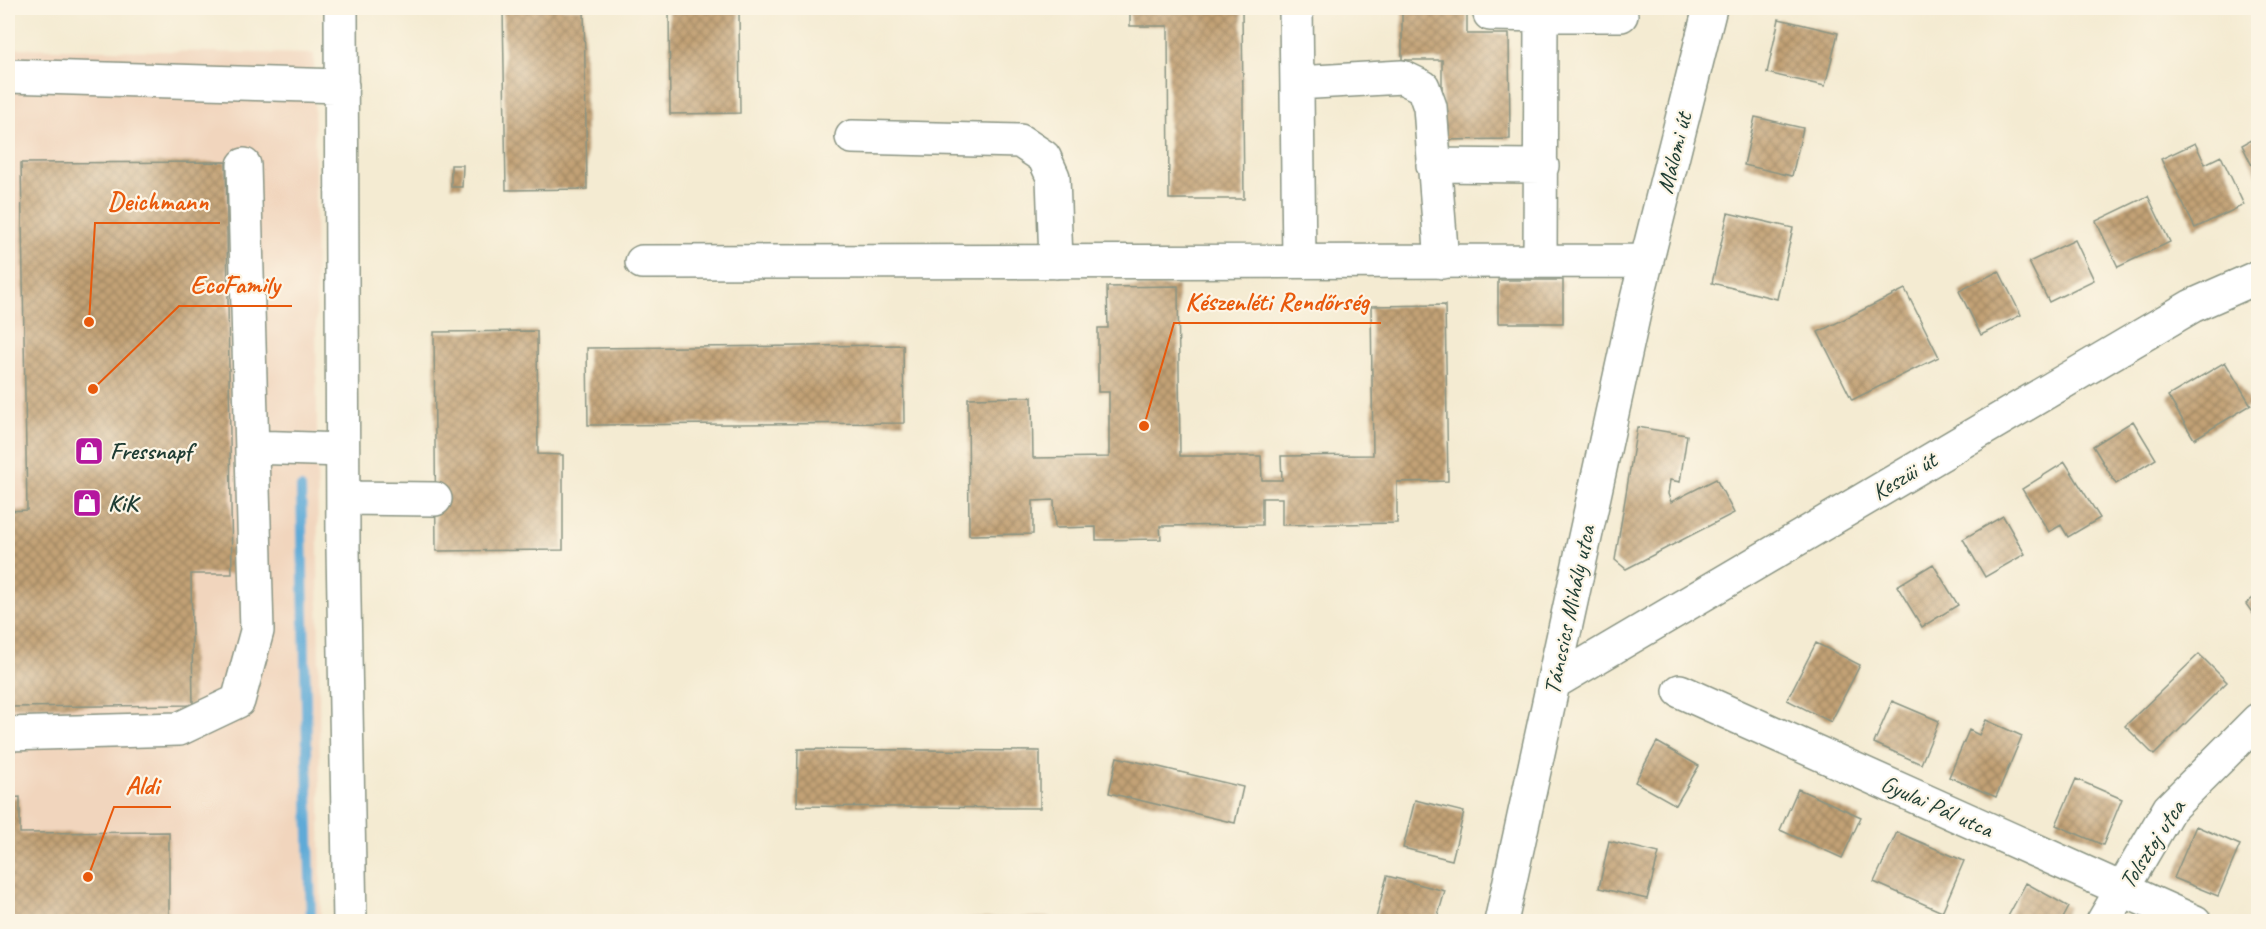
<svg xmlns="http://www.w3.org/2000/svg" width="2266" height="929" viewBox="0 0 2266 929" font-family="Caveat,sans-serif">
  <style>
    .built { fill: #f1d5bd }
    .lines { fill: none; stroke-linecap: round; stroke-linejoin: round }
    .stream { stroke: #5faad7; stroke-width: 10 }
    .building { fill: url(#building-cross-hatch) }
    .minor-casing { stroke: #8a9483; stroke-width: 36 }
    .minor { stroke: #fff; stroke-width: 33 }
    .labels { text-anchor: middle; stroke-width: 4.5; stroke-linejoin: round; paint-order: stroke }
    .street-label { font-size: 24px; fill: #1f3d34; stroke: #fcf5e5 }
    .poi-label { font-size: 24px; font-weight: bold; fill: #1f3d34; stroke: #fcf5e5; text-anchor: start }
    .leader { fill: none; stroke: #e8590c; stroke-width: 2 }
    .callout-dot { fill: #e8590c; stroke: #fcf5e5; stroke-width: 2 }
    .callout-label { font-size: 26px; text-anchor: middle; font-weight: bold; fill: #e8590c; stroke: #fcf5e5; stroke-width: 4.5; stroke-linejoin: round; paint-order: stroke }
  </style>
  <defs>
    <pattern id="building-cross-hatch" width="8" height="8" patternUnits="userSpaceOnUse" patternTransform="scale(1.5)"><rect width="8" height="8" fill="#c3a276"/><path d="M0 0l8 8M0 8l8-8" fill="none" stroke="#9e8562"/></pattern>
  </defs>
  <rect width="100%" height="100%" fill="#fcf5e5"/>
  <filter id="ink" filterUnits="userSpaceOnUse"><feTurbulence type="fractalNoise" baseFrequency=".0167" numOctaves="2"/><feDisplacementMap in="SourceGraphic" scale="12" xChannelSelector="R" yChannelSelector="G"/><feConvolveMatrix kernelMatrix="1 2 1 2 8 2 1 2 1" color-interpolation-filters="sRGB"/></filter>
  <filter id="wash" filterUnits="userSpaceOnUse"><feTurbulence type="fractalNoise" baseFrequency=".008" numOctaves="4" result="noise"/><feDisplacementMap in="SourceGraphic" scale="24" xChannelSelector="R" yChannelSelector="G"/><feGaussianBlur stdDeviation="1.35" result="paint"/><feColorMatrix in="noise" values="0 0 0 0 0 0 0 0 0 0 0 0 0 0 0 0 0 1.4 0 .05"/><feComposite in="paint" operator="in"/></filter>
  <g filter="url(#wash)">
    <rect width="100%" height="100%" fill="#f4ebd2"/>
    <path class="built" d="M8,48L314,54L321,921L8,922Z"/>
    <g class="lines">
      <path class="stream" d="M301,488L311,922"/>
    </g>
    <g id="blocks">
      <path class="building" d="M503,8H584L587,189L506,190Z
        M669,8H739L740,113L670,114Z
        M1130,8H1242L1244,199H1169L1168,26H1130Z
        M1402,8H1467V34H1509L1510,139L1442,140V60H1402Z
        M1779,19L1838,33L1825,86L1767,73Z
        M1755,117L1803,128L1792,176L1744,165Z
        M2258,136V178L2242,145Z
        M2195,143L2205,164L2221,156L2244,205L2195,228L2161,159Z
        M226,162L232,574H191L193,705L8,707V511L27,510L21,163Z
        M451,165H463L462,187H451Z
        M2148,196L2170,242L2118,267L2096,221Z
        M1728,213L1793,228L1777,299L1712,283Z
        M2075,240L2094,280L2049,302L2029,262Z
        M1999,271L2021,315L1981,335L1959,291Z
        M1498,280H1563V323H1498Z
        M1178,286L1180,456H1261L1262,480H1282L1281,456L1373,455L1371,306L1445,305L1448,481L1397,482V523L1282,525V498H1262V525L1160,526L1161,539L1096,540V527L1055,528L1054,500L1033,501V534L969,535L968,398L1032,397L1033,458L1109,457V392H1098V328H1108L1107,287Z
        M1905,289L1939,357L1852,400L1818,332Z
        M537,331L538,454L563,455V550L436,551L434,332Z
        M903,345L904,423L588,425L587,348Z
        M2225,362L2251,405L2194,439L2168,396Z
        M2133,421L2156,459L2116,484L2093,446Z
        M1637,427L1687,435L1680,482L1670,480L1668,494L1671,502L1716,479L1734,513L1626,569L1615,560Z
        M2065,462L2100,518L2068,537L2061,525L2049,532L2022,489Z
        M2003,516L2025,554L1985,577L1963,539Z
        M1933,564L1958,605L1922,627L1897,586Z
        M2258,594V621L2246,604Z
        M1816,643L1860,665L1831,722L1787,700Z
        M2199,654L2227,682L2154,755L2125,726Z
        M1892,701L1939,721L1921,764L1874,743Z
        M1986,720L2022,736L1996,797L1949,777L1969,730L1979,735Z
        M1657,742L1699,766L1676,805L1635,782Z
        M798,749L1040,751V808L797,806Z
        M1117,757L1243,787L1235,823L1109,793Z
        M2076,779L2122,799L2103,845L2056,825Z
        M1798,789L1861,817L1842,858L1780,830Z
        M20,797V833L169,832V922H8V798Z
        M1415,800L1464,812L1452,860L1403,848Z
        M2196,826L2240,845L2218,896L2174,878Z
        M1897,832L1964,861L1942,912L1874,882Z
        M1609,841L1659,853L1647,899L1599,888Z
        M1387,876L1445,891L1436,922H1375Z
        M2026,883L2069,907L2061,922H2005Z
        M1050,917V922H966V919Z"/>
    </g>
  </g>
  <g filter="url(#ink)">
    <use href="#blocks" fill-opacity="0" stroke="#8a9483" stroke-width="1.5"/>
    <g class="lines">
      <g class="minor-casing">
        <path id="minor" d="M341,8L343,548L350,922
          M1296,8L1299,261
          M1490,8V14L1541,15L1540,261
          M1541,15H1621
          M8,76L342,86
          M1297,83L1402,77L1423,87L1430,107L1442,262
          M852,137L1020,141L1044,157L1053,177L1056,262
          M1433,165L1542,166
          M642,262L1647,261
          M252,447L342,450
          M343,498L435,499
          M1553,683L2192,306L2258,277
          M1680,691L2195,922
          M8,734L179,729L238,701L257,631L244,165
          M1501,922L1637,299L1710,8
          M2103,922L2169,809L2258,720"/>
      </g>
      <use href="#minor" class="minor"/>
    </g>
  </g>
  <defs>
    <g id="shop-square" transform="scale(1.5)"><rect x="-9" y="-9" width="18" height="18" rx="4" fill="#b5179e" stroke="#fcf5e5"/><path d="M-5-2.5h2.3a2.7 3.5 0 0 1 5.4 0H5L5.5 6h-11ZM-1.5-2.5h3a1.5 2.3 0 0 0-3 0Z" fill="#fff"/></g>
  </defs>
  <g fill-rule="evenodd">
    <use href="#shop-square" x="89" y="451"/>
    <use href="#shop-square" x="87" y="503"/>
  </g>
  <g class="labels">
    <g class="street-label">
      <text transform="translate(1674 153) rotate(-76)" y="8">Málomi út</text>
      <text transform="translate(1904 476) rotate(-31)" y="8">Keszüi út</text>
      <text transform="translate(1569 610) rotate(-78)" y="8">Táncsics Mihály utca</text>
      <text transform="translate(1937 806) rotate(24)" y="8">Gyulai Pál utca</text>
      <text transform="translate(2152 844) rotate(-57)" y="8">Tolsztoj utca</text>
    </g>
    <g class="poi-label">
      <text x="110" y="459">Fressnapf</text>
      <text x="108" y="511">KiK</text>
    </g>
  </g>
  <path class="leader" d="M89 322L95 223H220M93 389L179 306H292M1144 426L1174 323H1381M88 877L114 807H171"/>
  <g class="callout-dot">
    <circle cx="89" cy="322" r="6"/>
    <circle cx="93" cy="389" r="6"/>
    <circle cx="1144" cy="426" r="6"/>
    <circle cx="88" cy="877" r="6"/>
  </g>
  <g class="callout-label">
    <text x="158" y="210">Deichmann</text>
    <text x="235" y="293">EcoFamily</text>
    <text x="1277" y="310">Készenléti Rendőrség</text>
    <text x="142" y="794">Aldi</text>
  </g>
  <rect width="2266" height="929" fill="none" stroke="#fcf5e5" stroke-width="30"/>
</svg>
